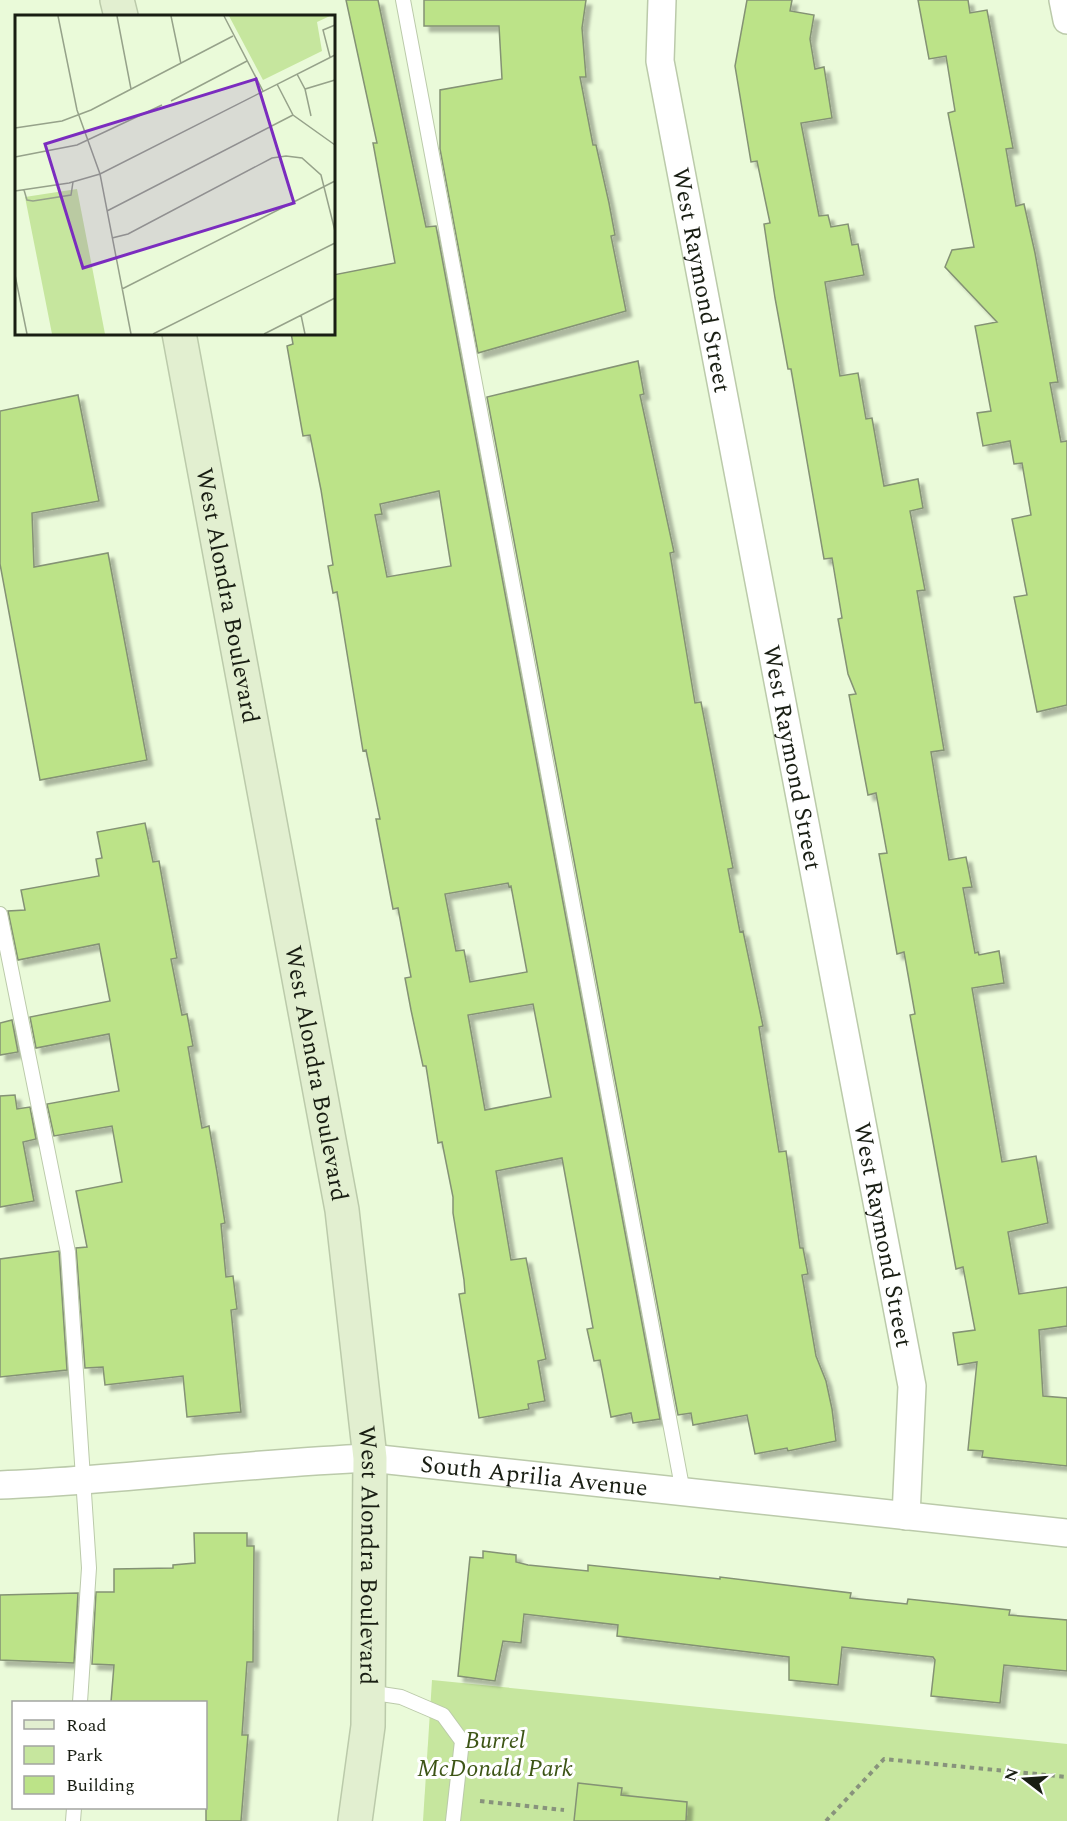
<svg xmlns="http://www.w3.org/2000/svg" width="1067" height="1821" viewBox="0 0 1067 1821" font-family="Spectral,serif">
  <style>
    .green { fill: #c6e69e }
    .building { fill: #bce388; stroke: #849274; stroke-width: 1.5; fill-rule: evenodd; filter: url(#shadow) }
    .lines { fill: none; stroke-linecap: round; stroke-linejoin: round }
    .lane-casing { stroke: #bbcaaa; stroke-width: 16 }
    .street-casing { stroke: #bbcaaa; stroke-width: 30 }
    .secondary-casing { stroke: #bbcaaa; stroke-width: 36 }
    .path { stroke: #88937c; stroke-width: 4; stroke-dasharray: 4.5 4.5; stroke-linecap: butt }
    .lane { stroke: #fff; stroke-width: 14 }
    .street { stroke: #fff; stroke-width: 27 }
    .secondary { stroke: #e2efd0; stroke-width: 33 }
    .labels { text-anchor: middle; stroke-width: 6; stroke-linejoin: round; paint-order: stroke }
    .street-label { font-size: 24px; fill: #191e13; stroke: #fff }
    .park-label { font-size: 24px; font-style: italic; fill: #3d5516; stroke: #fff }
    .inset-road { fill: none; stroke: #96a28a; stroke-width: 1.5 }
    .view { fill: #7b2cbf; fill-opacity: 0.15; stroke: #7b2cbf; stroke-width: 3 }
    .inset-edge { fill: none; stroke: #191e13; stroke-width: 3 }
  </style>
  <defs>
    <filter id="shadow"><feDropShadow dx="5.5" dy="5.5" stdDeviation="1.5" flood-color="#0004"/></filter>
  </defs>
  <rect width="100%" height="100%" fill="#eafad9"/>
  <path class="green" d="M432,1680L1067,1744V1821H423Z"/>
  <path class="building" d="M346,0H378L426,227L436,226L660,1419L633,1423L631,1413L611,1417L600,1360L594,1361L587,1329L593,1328L562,1158L496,1171L511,1260L526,1258L546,1359L538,1361L545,1401L528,1404L529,1409L479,1418L459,1294L465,1293L464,1280L453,1213V1197L442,1142L438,1143L426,1066H423L411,1010L405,978L411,977L398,908L393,909L376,819H380L366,750L363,751L337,592L333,593L328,566L333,565L321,490L310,435L303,436L287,346L293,344L291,333H333V275L395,263L373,143H377ZM439,491L451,566L387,577L375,515L382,514L380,504ZM508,883L509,887L511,886L527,972L470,982L464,950L456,951L445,894ZM533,1004L551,1097L485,1110L468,1015Z
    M424,0H586L582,28L586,77H580L593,145H596L609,203L615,235L611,236L626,311L478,353L440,149V90L502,79L499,26H424Z
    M747,0H792L790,11L814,15L810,39L815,69L824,67L832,118L801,123L819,216L828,215L831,227L848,224L852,245L858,244L864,275L825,282L840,376L858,373L866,419L872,418L884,486L918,479L923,508L910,511L925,590L917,591L944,750L931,752L938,795L949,860L966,857L972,887L963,888L975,953L978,952L979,955L999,951L1004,983L972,988L1002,1162L1036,1156L1048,1223L1008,1232L1019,1294L1067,1287V1326L1039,1330L1043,1396L1067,1398V1466L982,1457L983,1451L968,1450L977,1362L958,1365L953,1333L975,1330L963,1267L956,1269L910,1015L915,1014L904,952L897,954L879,854L887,853L876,793L868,795L849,695L856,694L848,674L838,619L842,618L832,558L824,559L791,369H788L775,298L764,224L770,223L757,161L751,162L735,66Z
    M918,0H968L970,13L987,10L1013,148L1006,149L1016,206L1024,204L1035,253L1058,382L1050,383L1061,442L1067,441V705L1037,712L1014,597L1027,595L1012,519L1031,515L1022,463L1014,464L1010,441L983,446L977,413L991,411L975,326L997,322L945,267L952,250L974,247L948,113L955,111L946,56L929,59Z
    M638,361L644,394L640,395L674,552L670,553L695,703L701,702L733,868L728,869L740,932L743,931L763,1026L759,1027L779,1152L786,1151L800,1248H803L808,1274L802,1275L816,1356L826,1381L832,1409L836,1441L788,1451L787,1448L755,1454L747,1415L693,1425L691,1413L678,1415L487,397Z
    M78,395L99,501L32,513L34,567L108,553L147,760L40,780L0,564V411Z
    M145,823L153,862L159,861L164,889L177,958L171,959L182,1015L187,1014L193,1046L188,1047L202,1128L209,1126L217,1172L225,1223L221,1224L226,1277L233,1276L237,1309L231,1310L241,1412L187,1417L183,1376L105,1385L103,1367L85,1368L76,1248L87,1247L76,1191L122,1182L112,1126L54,1136L47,1104L119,1091L109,1034L36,1048L30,1017L110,1001L99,944L18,960L8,911L25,910L21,890L99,876L96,859L102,858L97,832Z
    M12,1020L18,1052L0,1055V1023Z
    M15,1095L17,1109L30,1107L36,1139L23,1142L34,1201L0,1207V1096Z
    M59,1251L67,1370L0,1377V1259Z
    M194,1533H247V1546H254L253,1662H247L242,1735H248L241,1821H206V1702H111L114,1665L92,1664L96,1592H114V1569L173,1568V1565L195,1563Z
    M483,1551L516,1555V1562L528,1565L588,1571V1565L720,1579V1577L851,1593L850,1598L907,1604L908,1599L1010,1610L1009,1615L1067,1620V1671L1004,1665L1000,1703L931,1696L935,1660L933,1657L842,1647L838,1685L789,1680V1657L617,1636L618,1625L524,1614L521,1643L503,1641L495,1681L458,1676L470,1557L483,1558Z
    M78,1593L74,1663L0,1660V1595Z
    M578,1783L622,1788L621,1795L687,1802L686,1821H574Z"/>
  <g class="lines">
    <g class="lane-casing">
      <path id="lane" d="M403,0L683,1492
        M0,914L68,1252L89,1568L80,1702
        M368,1692L401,1697L443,1715L462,1741L453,1821
        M73,1821L74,1808"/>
    </g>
    <g class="street-casing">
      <g id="street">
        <path id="s1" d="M662,0L660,61L912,1386L906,1516"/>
        <path d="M1063,0L1067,20"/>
        <path id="s2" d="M0,1485C124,1480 246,1463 370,1458L1067,1533"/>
      </g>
    </g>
    <g class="secondary-casing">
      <g id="secondary">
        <path d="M117,0L121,16"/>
        <path id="s3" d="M179,333L342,1210L370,1458L368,1726L355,1821"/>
      </g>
    </g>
    <path class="path" d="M480,1801L564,1810
      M826,1821L884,1759L1067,1777"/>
    <use href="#lane" class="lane"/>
    <use href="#street" class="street"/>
    <use href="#secondary" class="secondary"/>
  </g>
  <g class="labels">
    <g class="street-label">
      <text dy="8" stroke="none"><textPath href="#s1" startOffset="284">West Raymond Street</textPath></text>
      <text dy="8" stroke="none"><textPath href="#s3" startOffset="267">West Alondra Boulevard</textPath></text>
      <text dy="8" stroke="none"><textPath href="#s1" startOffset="770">West Raymond Street</textPath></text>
      <text dy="8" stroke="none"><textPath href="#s3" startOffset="753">West Alondra Boulevard</textPath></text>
      <text dy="8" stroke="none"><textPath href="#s1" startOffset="1256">West Raymond Street</textPath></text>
      <text dy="8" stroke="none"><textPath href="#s2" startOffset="536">South Aprilia Avenue</textPath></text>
      <text dy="8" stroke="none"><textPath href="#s3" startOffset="1239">West Alondra Boulevard</textPath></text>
    </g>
    <g class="park-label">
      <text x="495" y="1748">Burrel<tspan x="495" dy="28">McDonald Park</tspan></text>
    </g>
  </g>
  <g transform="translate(15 15)">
    <rect width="320" height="320" fill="#eafad9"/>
    <path d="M214,1H315L302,7L307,36L248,65ZM62,174L90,319H37L10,182Z" fill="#c6e69e"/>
    <path class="inset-road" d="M43,1L62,95L85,159L116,319M102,1L116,74M156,1L166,49M209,1L248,76M315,42L308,15L320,10M282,59L290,74L320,65M262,69L278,100L320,130M290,74L296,101M156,86L232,46M0,113L47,106L76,95L218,21M0,142L62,130L147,90M9,175L12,185L18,186L56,180L58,167M0,176L54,168L85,159L320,40M92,196L278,100M97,223L113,219L257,143L271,141L287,143L306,160L320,216M0,260L12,319M107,274L320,166M286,300L290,319M138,319L320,228M249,319L320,283"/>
    <path class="view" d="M241,64L279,188L68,253L30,129Z"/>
    <rect width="320" height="320" class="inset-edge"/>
  </g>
  <rect x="12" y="1701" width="195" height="108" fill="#ffffff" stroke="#a3a5a1" stroke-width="1.5"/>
  <rect x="24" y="1720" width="30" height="9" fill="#e2efd0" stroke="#a3a5a1" stroke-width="1.5"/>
  <text x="66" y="1731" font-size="18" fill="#191e13">Road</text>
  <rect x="24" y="1746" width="30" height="18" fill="#c6e69e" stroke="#a3a5a1" stroke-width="1.5"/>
  <text x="66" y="1761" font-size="18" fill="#191e13">Park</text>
  <rect x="24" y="1776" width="30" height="18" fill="#bce388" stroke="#a3a5a1" stroke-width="1.5"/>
  <text x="66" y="1791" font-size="18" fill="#191e13">Building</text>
  <g transform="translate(1025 1779) rotate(287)" stroke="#ffffff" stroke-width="4.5" paint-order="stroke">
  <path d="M0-4.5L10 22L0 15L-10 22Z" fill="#191e13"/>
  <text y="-9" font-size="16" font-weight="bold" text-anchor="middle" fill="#191e13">N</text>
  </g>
</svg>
